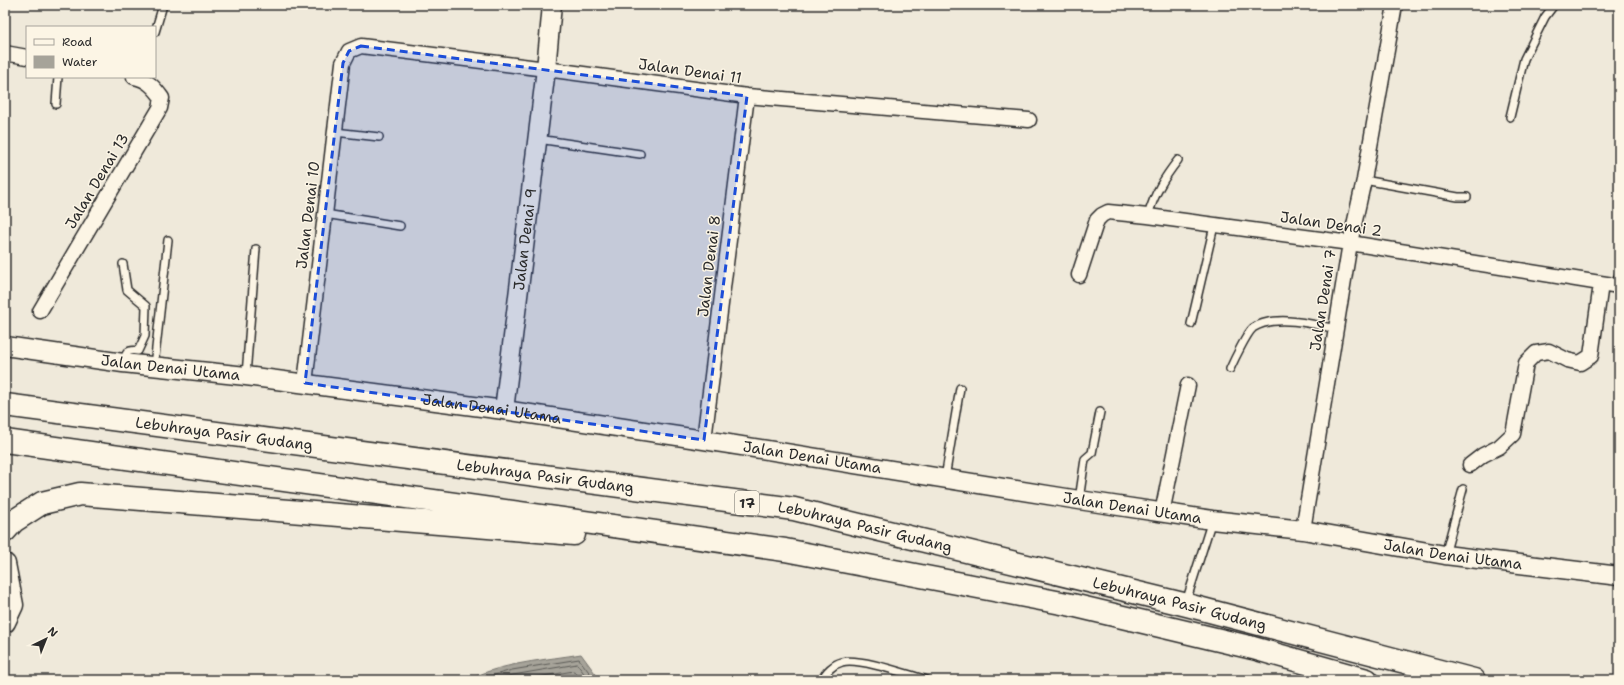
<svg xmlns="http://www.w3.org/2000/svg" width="1624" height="685" viewBox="0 0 1624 685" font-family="'Shantell Sans',sans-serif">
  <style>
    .water { fill: #a6a399; stroke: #75736d }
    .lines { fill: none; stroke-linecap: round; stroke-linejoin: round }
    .shore { stroke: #5c5b57; stroke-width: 1 }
    .service-casing { stroke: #2b2b2b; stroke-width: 10 }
    .minor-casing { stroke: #2b2b2b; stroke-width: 17 }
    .tertiary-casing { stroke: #2b2b2b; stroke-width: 21 }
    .secondary-casing { stroke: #2b2b2b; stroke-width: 23 }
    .trunk-casing { stroke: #2b2b2b; stroke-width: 25 }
    .service { stroke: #fcf5e5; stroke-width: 7 }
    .minor { stroke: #fcf5e5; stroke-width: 14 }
    .tertiary { stroke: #fcf5e5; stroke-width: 18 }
    .secondary { stroke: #fcf5e5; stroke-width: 20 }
    .trunk { stroke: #fcf5e5; stroke-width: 22 }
    .marked { fill: #1d4ed8; fill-opacity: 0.2; stroke: #1d4ed8; stroke-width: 3; stroke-dasharray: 8 5; stroke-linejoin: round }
    .labels { text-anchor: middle; stroke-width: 3; stroke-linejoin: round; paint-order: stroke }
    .shield { fill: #fcf5e5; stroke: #6a6863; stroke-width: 1 }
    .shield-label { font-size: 14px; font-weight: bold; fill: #2b2b2b }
    .street-label { font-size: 15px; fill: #2b2b2b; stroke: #fcf5e5 }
  </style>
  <rect width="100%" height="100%" fill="#efe9da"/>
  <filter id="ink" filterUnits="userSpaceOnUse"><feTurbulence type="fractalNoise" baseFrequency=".025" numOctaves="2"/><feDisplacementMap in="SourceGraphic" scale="8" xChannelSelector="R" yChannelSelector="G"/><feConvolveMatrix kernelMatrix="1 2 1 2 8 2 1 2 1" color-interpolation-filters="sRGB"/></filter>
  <g filter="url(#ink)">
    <path class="water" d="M581,654L600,680H470C493,664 552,659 581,654Z"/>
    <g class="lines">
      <path class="shore" d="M477,680L512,670L579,659L595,680
        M494,680L513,675L577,664L589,680
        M518,680L574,671L581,680"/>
      <g class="service-casing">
        <path id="service" d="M155,32L163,5
          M56,104L58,77
          M1510,117L1524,59L1545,17L1554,5
          M335,132L379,137
          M538,139L640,154
          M1364,180L1458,197H1467
          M325,214L400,226
          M1148,216C1154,194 1164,178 1178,160
          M123,264L127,290L146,306L145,336L138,351C127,349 126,353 123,362
          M1616,286L1619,274
          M1191,324L1214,226
          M154,366L168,240
          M1230,369C1234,360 1247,333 1253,328C1273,314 1315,324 1336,329
          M246,375L256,249
          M945,478L960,388
          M1079,500L1085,459L1092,453L1100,412
          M1445,555L1463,489
          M1186,602L1212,520
          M822,680C825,672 834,664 842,662C859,657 909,675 927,680"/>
      </g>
      <g class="minor-casing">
        <path id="minor" d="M5,53L27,57
          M1079,275L1097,220L1102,215L1108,212L1148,216L1350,243L1619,286
          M40,311L160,108L162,98C154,87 148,80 134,77
          M305,383L343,63L349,51L361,46L546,69L747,96L1029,120
          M704,440L747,96
          M1470,465L1483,455L1499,447L1513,434L1526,363L1536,353L1549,351L1567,360L1580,363L1591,356L1601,284
          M1162,513L1188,385
          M1303,530L1350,243L1364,180L1395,5"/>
      </g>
      <g class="tertiary-casing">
        <g id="tertiary">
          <path id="s1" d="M5,346L123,363L246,376L504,410L704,440L1079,500L1212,520L1303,530L1445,555L1619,576"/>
          <path id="s2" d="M504,410L546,69L552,5"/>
        </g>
      </g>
      <g class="secondary-casing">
        <path id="secondary" d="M5,564L13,605L5,622"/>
      </g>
      <g class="trunk-casing">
        <g id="trunk">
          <path id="s3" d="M5,405L794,509L1187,605L1474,680"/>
          <path d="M5,441L785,550L1072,605L1253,648L1367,680"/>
          <path d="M5,531L14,521L42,503L80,494L574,534"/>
        </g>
      </g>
      <use href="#service" class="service"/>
      <use href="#minor" class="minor"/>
      <use href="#tertiary" class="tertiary"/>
      <use href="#secondary" class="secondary"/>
      <use href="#trunk" class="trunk"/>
    </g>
  </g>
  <path class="marked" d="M361,46L747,96L704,440L305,383L343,63L349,51Z"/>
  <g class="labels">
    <rect class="shield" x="735" y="491" width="24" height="24" rx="3"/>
    <g class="shield-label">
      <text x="747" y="508">17</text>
    </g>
    <g class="street-label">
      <text transform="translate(690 71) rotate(8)" y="5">Jalan Denai 11</text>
      <text transform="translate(97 181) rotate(-59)" y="5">Jalan Denai 13</text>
      <text transform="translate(308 215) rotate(-83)" y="5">Jalan Denai 10</text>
      <text transform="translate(1331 224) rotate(8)" y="5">Jalan Denai 2</text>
      <text dy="5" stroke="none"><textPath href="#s2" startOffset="172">Jalan Denai 9</textPath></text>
      <text transform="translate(709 266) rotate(-83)" y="5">Jalan Denai 8</text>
      <text transform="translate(1323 300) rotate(-81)" y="5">Jalan Denai 7</text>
      <text dy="5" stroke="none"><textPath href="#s1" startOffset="167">Jalan Denai Utama</textPath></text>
      <text dy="5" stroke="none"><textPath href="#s1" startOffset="491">Jalan Denai Utama</textPath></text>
      <text dy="5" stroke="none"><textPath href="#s3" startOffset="221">Lebuhraya Pasir Gudang</textPath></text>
      <text dy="5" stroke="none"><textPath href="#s1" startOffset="815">Jalan Denai Utama</textPath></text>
      <text dy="5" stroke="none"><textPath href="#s3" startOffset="545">Lebuhraya Pasir Gudang</textPath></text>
      <text dy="5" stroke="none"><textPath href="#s1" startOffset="1139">Jalan Denai Utama</textPath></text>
      <text dy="5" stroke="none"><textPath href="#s3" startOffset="869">Lebuhraya Pasir Gudang</textPath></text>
      <text dy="5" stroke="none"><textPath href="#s1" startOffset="1463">Jalan Denai Utama</textPath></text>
      <text dy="5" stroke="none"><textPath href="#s3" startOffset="1193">Lebuhraya Pasir Gudang</textPath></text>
    </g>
  </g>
  <rect width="1624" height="685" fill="none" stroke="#fcf5e5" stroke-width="20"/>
  <rect x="10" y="10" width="1604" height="665" fill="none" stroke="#2b2b2b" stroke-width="1.5" filter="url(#ink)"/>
  <rect x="26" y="26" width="130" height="52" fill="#fcf5e5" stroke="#a8a49b"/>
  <rect x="34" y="39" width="20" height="6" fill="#fcf5e5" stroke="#a8a49b"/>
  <text x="62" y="46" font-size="12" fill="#2b2b2b">Road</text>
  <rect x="34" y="56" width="20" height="12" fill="#a6a399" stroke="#a8a49b"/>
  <text x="62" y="66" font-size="12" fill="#2b2b2b">Water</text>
  <g transform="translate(46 639) rotate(43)" stroke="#fcf5e5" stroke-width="3" paint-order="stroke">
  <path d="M0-3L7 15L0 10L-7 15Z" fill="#2b2b2b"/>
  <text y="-6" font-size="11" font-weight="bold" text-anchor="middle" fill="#2b2b2b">N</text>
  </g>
</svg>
